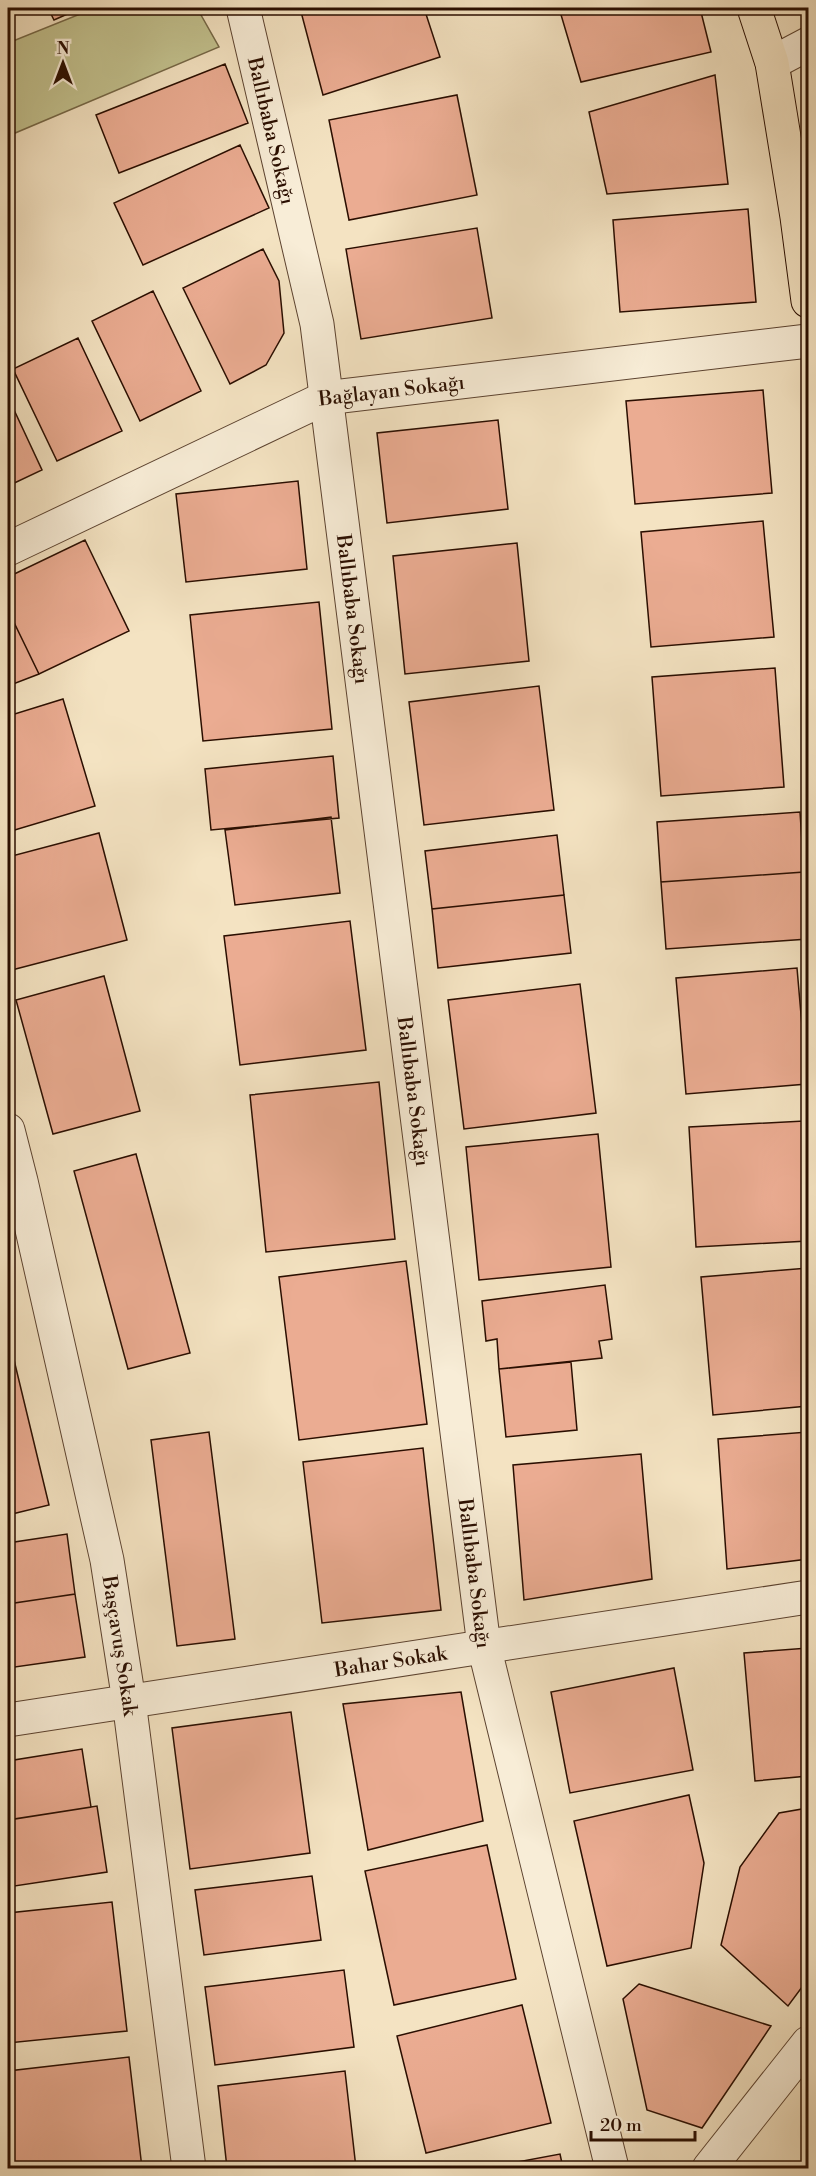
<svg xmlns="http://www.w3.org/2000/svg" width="816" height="2176" viewBox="0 0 816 2176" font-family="'Libre Bodoni',serif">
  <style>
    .green { fill: #c2c18e; stroke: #766847; stroke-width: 1.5 }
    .building { fill: #ebac92; stroke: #2a0e00; stroke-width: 1.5 }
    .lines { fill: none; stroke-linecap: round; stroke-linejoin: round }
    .minor-casing { stroke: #5c4330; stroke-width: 35 }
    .major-casing { stroke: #2a0e00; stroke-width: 35 }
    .minor { stroke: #f8edd7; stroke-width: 33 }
    .major { stroke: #f4e3c2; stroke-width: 33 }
    .labels { text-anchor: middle; stroke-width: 4.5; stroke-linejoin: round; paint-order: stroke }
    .street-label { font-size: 20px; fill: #2a0e00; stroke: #f8edd7 }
  </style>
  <rect width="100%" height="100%" fill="#f4e3c2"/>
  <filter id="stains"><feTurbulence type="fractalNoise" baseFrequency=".00333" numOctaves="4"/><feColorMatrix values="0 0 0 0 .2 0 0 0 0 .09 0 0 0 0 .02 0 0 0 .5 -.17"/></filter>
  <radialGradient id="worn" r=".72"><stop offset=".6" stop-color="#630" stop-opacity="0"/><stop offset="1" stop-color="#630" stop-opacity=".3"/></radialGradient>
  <path class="green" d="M95,8H197L219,47L8,136V43Z"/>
  <path class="building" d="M48,8H81L54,20Z
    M300,8H424L440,57L323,95Z
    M559,8H700L711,52L581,82Z
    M225,64L248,123L119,173L96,115Z
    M715,75L728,184L607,194L589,112Z
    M457,95L477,195L349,220L329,120Z
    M240,145L269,208L143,265L114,203Z
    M748,209L756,302L620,312L613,220Z
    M477,228L492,318L361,339L346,249Z
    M263,249L279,281L284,333L266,365L230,384L183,288Z
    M153,291L201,391L140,421L92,321Z
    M78,338L122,431L57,461L13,369Z
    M763,390L772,493L635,504L626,401Z
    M8,397L42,470L8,486Z
    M498,420L508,509L387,523L377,433Z
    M298,481L307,569L186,582L176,494Z
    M763,521L774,637L651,647L641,532Z
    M85,540L129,631L39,674L8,610V577Z
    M517,543L529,661L405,674L393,556Z
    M319,602L332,729L203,741L190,615Z
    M8,610L39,674L8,686Z
    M775,668L784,787L661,796L652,677Z
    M539,686L554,810L424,825L409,702Z
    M63,699L95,806L8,832V716Z
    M333,756L339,818L211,830L205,769Z
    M800,812L804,872L661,882L657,822Z
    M331,817L340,893L235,905L225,830Z
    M99,833L127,940L8,971V857Z
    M557,835L564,895L432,909L425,851Z
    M804,872L808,939L666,949L661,882Z
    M564,895L571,953L438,968L432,909Z
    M350,921L366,1050L240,1065L224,936Z
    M797,968L807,1084L686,1094L676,978Z
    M104,976L140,1111L53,1134L16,1000Z
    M580,984L596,1113L464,1129L448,1000Z
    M379,1082L395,1239L266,1252L250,1095Z
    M804,1121L808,1196V1241L696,1247L689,1127Z
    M598,1134L611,1267L479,1280L466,1147Z
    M136,1154L190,1353L128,1369L74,1171Z
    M406,1261L427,1424L299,1440L279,1277Z
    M808,1268V1406L713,1415L701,1277Z
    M605,1285L612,1339L599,1341L602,1358L499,1369L497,1339L486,1341L482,1301Z
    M8,1335L49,1505L8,1515Z
    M571,1362L577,1430L506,1437L499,1369Z
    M209,1432L235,1639L177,1646L151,1440Z
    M808,1432V1559L727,1569L718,1439Z
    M423,1448L441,1610L322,1623L303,1462Z
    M641,1454L652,1579L524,1600L513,1465Z
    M67,1534L75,1594L8,1604V1543Z
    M75,1594L85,1657L8,1668V1604Z
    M808,1648V1776L755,1781L744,1653Z
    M674,1668L693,1770L570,1793L551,1692Z
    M461,1692L483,1821L368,1850L343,1704Z
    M291,1712L310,1853L190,1869L172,1728Z
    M82,1749L91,1807L8,1820V1761Z
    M689,1795L704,1863L691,1948L607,1966L574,1821Z
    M97,1806L107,1872L8,1887V1820Z
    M808,1808V1979L788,2006L721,1945L740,1867L779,1813Z
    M487,1845L516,1979L394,2005L365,1871Z
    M312,1876L321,1940L204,1955L195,1890Z
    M112,1902L127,2031L8,2043V1913Z
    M344,1970L354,2047L215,2065L205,1987Z
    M639,1984L771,2026L702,2128L647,2110L623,1999Z
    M522,2005L551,2123L426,2153L397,2036Z
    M129,2057L142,2168H14L8,2112V2071Z
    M345,2071L356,2168H227L218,2086Z
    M560,2154L563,2168H486Z"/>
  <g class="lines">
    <g class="minor-casing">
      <g id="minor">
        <path id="s1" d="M243,8L317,324L484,1646L612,2168"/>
        <path d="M772,63L808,44"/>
        <path id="s2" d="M8,549L325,398L808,341"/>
        <path id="s3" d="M8,1130L21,1181L107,1560L129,1701L189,2168"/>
        <path id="s4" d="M8,1720L808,1597"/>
        <path d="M709,2168L808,2043"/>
      </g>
    </g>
    <g class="major-casing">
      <path id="major" d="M754,8L772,63L797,217L808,301"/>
    </g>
    <use href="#minor" class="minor"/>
    <use href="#major" class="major"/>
  </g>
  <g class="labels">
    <g class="street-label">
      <text dy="7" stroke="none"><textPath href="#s1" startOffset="126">Ballıbaba Sokağı</textPath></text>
      <text dy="7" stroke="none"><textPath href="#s2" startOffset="418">Bağlayan Sokağı</textPath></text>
      <text dy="7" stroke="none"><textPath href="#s1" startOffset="612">Ballıbaba Sokağı</textPath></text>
      <text dy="7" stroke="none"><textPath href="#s1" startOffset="1098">Ballıbaba Sokağı</textPath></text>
      <text dy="7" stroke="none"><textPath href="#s1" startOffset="1584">Ballıbaba Sokağı</textPath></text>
      <text dy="7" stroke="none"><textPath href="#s3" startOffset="528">Başçavuş Sokak</textPath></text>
      <text dy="7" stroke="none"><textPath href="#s4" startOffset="387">Bahar Sokak</textPath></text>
    </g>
  </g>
  <rect width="816" height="2176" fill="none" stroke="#f4e3c2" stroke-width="30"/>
  <rect x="9" y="9" width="798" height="2158" fill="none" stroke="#2a0e00" stroke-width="3"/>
  <rect x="15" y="15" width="786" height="2146" fill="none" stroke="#2a0e00" stroke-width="1.5"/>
  <g transform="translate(63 63)" stroke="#f8edd7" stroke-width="4.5" paint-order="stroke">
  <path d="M0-4.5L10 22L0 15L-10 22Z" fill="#2a0e00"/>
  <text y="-9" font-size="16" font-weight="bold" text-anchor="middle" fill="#2a0e00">N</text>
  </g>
  <path d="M591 2131v9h104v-9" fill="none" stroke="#2a0e00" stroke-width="3"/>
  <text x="600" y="2131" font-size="18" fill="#2a0e00" stroke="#f8edd7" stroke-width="4.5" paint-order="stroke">20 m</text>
  <rect width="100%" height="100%" filter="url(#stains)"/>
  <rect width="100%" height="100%" fill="url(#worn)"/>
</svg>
